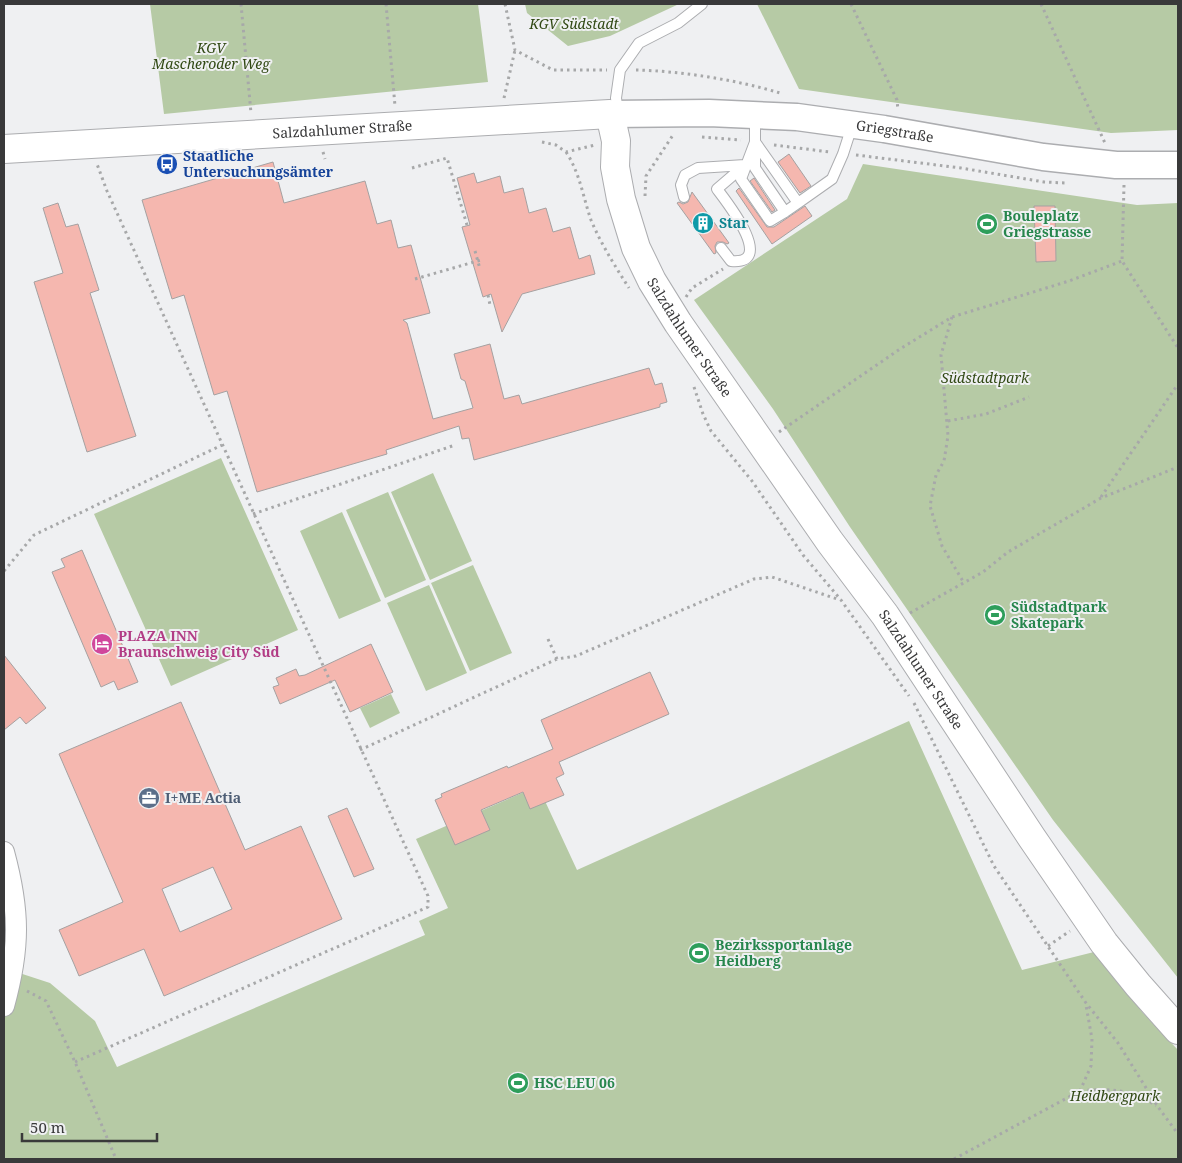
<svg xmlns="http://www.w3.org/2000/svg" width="1182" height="1163" viewBox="0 0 1182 1163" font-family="'Noto Serif',serif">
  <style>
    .green { fill: #b6caa5 }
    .building { fill: #f5b7af; stroke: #a5a1a1; fill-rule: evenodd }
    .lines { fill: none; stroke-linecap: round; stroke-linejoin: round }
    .service-casing { stroke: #acadb0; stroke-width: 12 }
    .minor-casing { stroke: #acadb0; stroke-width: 22 }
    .tertiary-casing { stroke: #acadb0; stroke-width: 29 }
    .secondary-casing { stroke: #acadb0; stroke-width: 30 }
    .path { stroke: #a7a8a9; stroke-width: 3; stroke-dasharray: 2.5 4; stroke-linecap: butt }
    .service { stroke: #fff; stroke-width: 10 }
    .minor { stroke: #fff; stroke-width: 20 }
    .tertiary { stroke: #fff; stroke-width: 26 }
    .secondary { stroke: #fff; stroke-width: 28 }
    .labels { text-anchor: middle; stroke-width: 4; stroke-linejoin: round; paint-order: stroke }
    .park-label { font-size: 14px; font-style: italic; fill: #314914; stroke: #eff0f2 }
    .street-label { font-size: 14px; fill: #39393a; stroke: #eff0f2 }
    .transit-label { font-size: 14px; font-weight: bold; fill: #164399; stroke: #eff0f2; text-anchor: start }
    .leisure-label { font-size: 14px; font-weight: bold; fill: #27864d; stroke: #eff0f2; text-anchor: start }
    .culture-label { font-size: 14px; font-weight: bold; fill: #0d838f; stroke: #eff0f2; text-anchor: start }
    .hotel-label { font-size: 14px; font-weight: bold; fill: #b23c85; stroke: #eff0f2; text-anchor: start }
    .service-label { font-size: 14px; font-weight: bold; fill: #4e5e75; stroke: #eff0f2; text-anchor: start }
  </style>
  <rect width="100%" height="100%" fill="#eff0f2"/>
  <path class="green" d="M150,4H478L488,82L164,114Z
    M525,4H679L610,36L568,46L527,13Z
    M757,4H1178V130L1111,133L799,89Z
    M863,164L1137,205L1178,203V978L1053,820L850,527L773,409L694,300L847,199Z
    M221,458L298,630L171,686L94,514Z
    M433,473L472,561L430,580L391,492Z
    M388,492L426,580L385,598L346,510Z
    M342,512L381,601L339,619L300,531Z
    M473,565L512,653L470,671L431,583Z
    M429,585L467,673L426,691L387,603Z
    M391,694L400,713L370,728L360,708Z
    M909,721L1022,970L1094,952L1143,1013L1178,1050V1159H4V968L50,983L95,1021L117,1067L425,935L419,921L448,908L416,839L538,786L577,870Z"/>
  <path class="building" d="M789,154L811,186L800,193L778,162Z
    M273,162L284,203L365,181L377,224L391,220L398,248L411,245L430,313L403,320L407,323L433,419L473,408L465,381L461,379L454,354L490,344L504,399L519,395L522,404L649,368L655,385L662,383L667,402L660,404V407L474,460L469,438L462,439L459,426L386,450L387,454L257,492L227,391L214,395L184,295L172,299L142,200Z
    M474,173L477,183L500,176L504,193L523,188L529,213L546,208L553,232L570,227L579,259L590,255L595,274L522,294L502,332L491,294L483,297L462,227L470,225L457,178Z
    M754,178L775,210L772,212L750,181Z
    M739,188L767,227H774L805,206L812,216L772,244L736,191Z
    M692,192L729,243L727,244L723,242H717L715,246L716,253L714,254L677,203L679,202L683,204L688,202Z
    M58,203L66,227L78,224L99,290L90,293L136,436L87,452L34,282L63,273L43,208Z
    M1034,206H1055L1056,261L1036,262Z
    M82,550L138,682L118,690L114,681L101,687L52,572L65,567L61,559Z
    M371,644L393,692L350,712L335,680L280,704L273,687L279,685L276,678L296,669L299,676L305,675Z
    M4,655L46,708L26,724L20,717L4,730Z
    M650,672L669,714L559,762L564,774L556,778L564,795L530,809L523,792L481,810L490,830L455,845L435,800L442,797L441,794L507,766L508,768L553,749L541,720Z
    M181,702L245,850L301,826L342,919L164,996L144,949L79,976L74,964L59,930L123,902L59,754ZM213,867L232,909L180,932L162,889Z
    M347,808L374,869L354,877L328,816Z"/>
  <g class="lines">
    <g class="service-casing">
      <path id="service" d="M618,113L616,98L620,70L639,43L678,23L702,4
        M755,116V142L798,203L832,179L843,154L852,126
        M684,197L681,185L685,175L698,168L745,165L717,189C726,201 777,265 731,261L721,248
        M785,212L770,221L741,179L755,142V168L785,212L798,203"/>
    </g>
    <g class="minor-casing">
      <path id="minor" d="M4,852C20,911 20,948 4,1006"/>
    </g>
    <g class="tertiary-casing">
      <g id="tertiary">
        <path id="s1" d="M610,114L709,113L797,117L884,129L1043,157L1116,165H1178"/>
      </g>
    </g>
    <g class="secondary-casing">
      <g id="secondary">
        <path id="s2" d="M4,149L610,114L616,141L615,167L621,199L636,248L652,281L678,323L830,542L885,615L1032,838L1104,943L1138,985L1178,1030"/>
      </g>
    </g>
    <path class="path" d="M241,4L251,113
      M386,4L395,106
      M505,4L515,50L553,70H607
      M851,4L897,100L898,110
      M1041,4L1105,143
      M636,70C681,71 737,80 780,93
      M504,98L515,50
      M702,137L741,140
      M542,142L556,145L566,152L595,145
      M774,145L830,152
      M323,152L325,159
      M566,152C580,173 583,197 591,220C601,244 615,266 629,288
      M856,155L961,168L1044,182L1065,183
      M412,168L447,158L467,225
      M1124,185L1122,261L1178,348
      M645,196L646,176L673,135
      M475,251L480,269
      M415,279L481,260
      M488,295L490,305
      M686,297L692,288L723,269
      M952,317L941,355L948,436L944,461L936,475L930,506L942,546L964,583
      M694,387L703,414L711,431L752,481L803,555L841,600L909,696
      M948,421L986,414L1029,397
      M779,432L900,349L952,317L1069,281L1122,261
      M1101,497L1178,384
      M253,514L455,445
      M4,571L34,535L222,445
      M910,613L983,572L1008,552L1101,498L1178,467
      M548,639L557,659
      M914,703L994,866L1086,1003L1118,1043L1158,1107L1178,1134
      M360,750L557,659L576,656L754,579L772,577L840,600
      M1048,946L1070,931
      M27,991L46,1001L75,1062L116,1159
      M75,1062L428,907V896L107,191L97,164
      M1081,1091C1108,1088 1133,1089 1156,1106
      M954,1159L1080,1091L1091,1066L1092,1039L1086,1005"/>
    <use href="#service" class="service"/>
    <use href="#minor" class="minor"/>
    <use href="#tertiary" class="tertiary"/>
    <use href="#secondary" class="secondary"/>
  </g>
  <defs>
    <g id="bus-disc" transform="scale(1.125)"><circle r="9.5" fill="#1a4fb4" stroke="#eff0f2"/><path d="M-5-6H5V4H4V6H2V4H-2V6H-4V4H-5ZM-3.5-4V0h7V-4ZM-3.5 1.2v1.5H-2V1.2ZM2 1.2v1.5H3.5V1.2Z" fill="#fff"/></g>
    <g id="building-disc" transform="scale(1.125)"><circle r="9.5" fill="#0f9aa8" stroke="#eff0f2"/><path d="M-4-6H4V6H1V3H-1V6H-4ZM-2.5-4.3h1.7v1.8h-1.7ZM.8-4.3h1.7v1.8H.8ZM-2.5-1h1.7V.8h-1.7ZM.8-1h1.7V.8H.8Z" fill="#fff"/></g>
    <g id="stadium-disc" transform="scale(1.125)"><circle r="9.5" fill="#2e9e5b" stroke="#eff0f2"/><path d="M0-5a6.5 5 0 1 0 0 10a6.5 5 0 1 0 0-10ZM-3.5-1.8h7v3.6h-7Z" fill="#fff"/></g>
    <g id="hotel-disc" transform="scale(1.125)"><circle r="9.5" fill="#d1479c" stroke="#eff0f2"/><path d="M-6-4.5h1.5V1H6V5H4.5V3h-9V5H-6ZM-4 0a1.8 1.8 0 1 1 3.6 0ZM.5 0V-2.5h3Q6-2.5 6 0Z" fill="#fff"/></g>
    <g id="office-disc" transform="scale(1.125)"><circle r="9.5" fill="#5c6f8a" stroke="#eff0f2"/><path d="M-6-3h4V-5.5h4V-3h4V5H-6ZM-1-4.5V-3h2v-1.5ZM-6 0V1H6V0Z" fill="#fff"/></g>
  </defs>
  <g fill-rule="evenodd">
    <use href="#bus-disc" x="167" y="164"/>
    <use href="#building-disc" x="703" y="223"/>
    <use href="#stadium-disc" x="987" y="224"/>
    <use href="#stadium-disc" x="995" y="615"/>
    <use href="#hotel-disc" x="102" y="644"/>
    <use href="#office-disc" x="149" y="798"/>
    <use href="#stadium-disc" x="699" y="953"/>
    <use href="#stadium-disc" x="518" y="1083"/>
  </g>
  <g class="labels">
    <g class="park-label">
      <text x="574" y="29">KGV Südstadt</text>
      <text x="211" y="53">KGV<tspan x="211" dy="16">Mascheroder Weg</tspan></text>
      <text x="985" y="383">Südstadtpark</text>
      <text x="1115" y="1101">Heidbergpark</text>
    </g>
    <g class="street-label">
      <text dy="5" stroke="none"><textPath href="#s2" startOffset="339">Salzdahlumer Straße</textPath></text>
      <text dy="5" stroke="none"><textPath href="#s1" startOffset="286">Griegstraße</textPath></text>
      <text dy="5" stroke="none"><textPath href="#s2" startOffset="849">Salzdahlumer Straße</textPath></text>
      <text dy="5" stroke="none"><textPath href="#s2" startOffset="1254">Salzdahlumer Straße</textPath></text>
    </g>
    <g class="transit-label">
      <text x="183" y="161">Staatliche<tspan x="183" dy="16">Untersuchungsämter</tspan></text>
    </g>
    <g class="leisure-label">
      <text x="1003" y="221">Bouleplatz<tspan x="1003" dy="16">Griegstrasse</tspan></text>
      <text x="1011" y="612">Südstadtpark<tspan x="1011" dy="16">Skatepark</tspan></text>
      <text x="715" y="950">Bezirkssportanlage<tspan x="715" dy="16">Heidberg</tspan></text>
      <text x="534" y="1088">HSC LEU 06</text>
    </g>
    <g class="culture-label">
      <text x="719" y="228">Star</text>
    </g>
    <g class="hotel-label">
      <text x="118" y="641">PLAZA INN<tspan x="118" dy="16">Braunschweig City Süd</tspan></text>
    </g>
    <g class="service-label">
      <text x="165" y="803">I+ME Actia</text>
    </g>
  </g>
  <rect width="1182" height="1163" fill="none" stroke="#39393a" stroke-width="10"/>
  <path d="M22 1133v8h135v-8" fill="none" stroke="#39393a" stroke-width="2.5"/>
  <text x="30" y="1133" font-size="15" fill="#39393a" stroke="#eff0f2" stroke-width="4" paint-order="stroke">50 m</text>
</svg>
